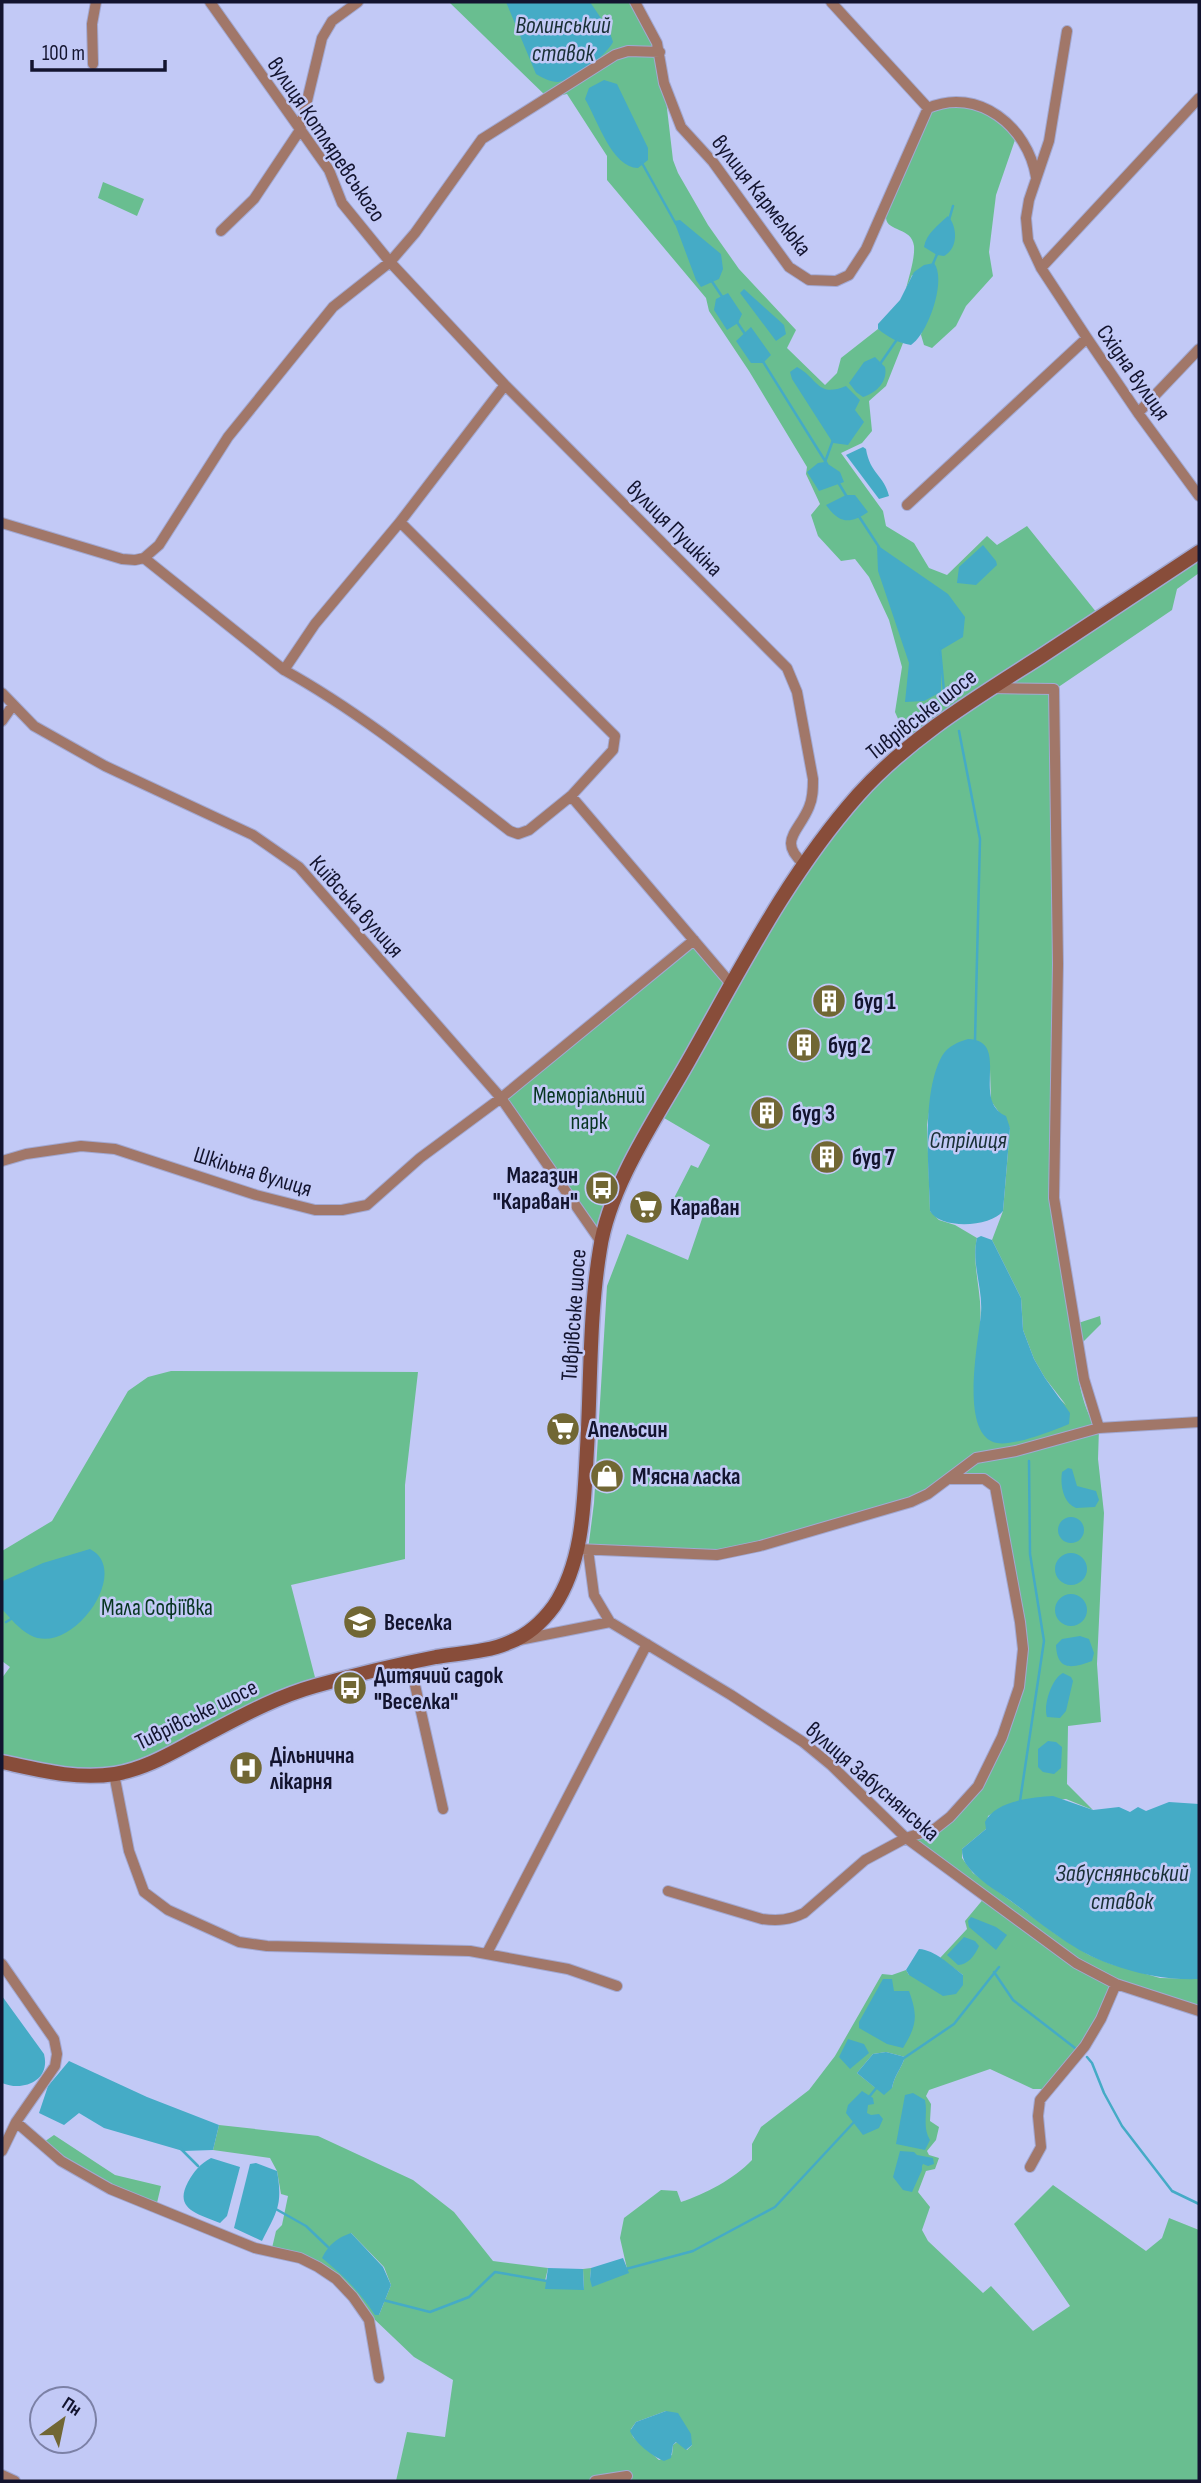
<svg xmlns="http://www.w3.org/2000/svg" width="1201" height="2483" viewBox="0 0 1201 2483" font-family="'Sofia Sans Condensed',sans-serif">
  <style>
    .green { fill: #69be90; fill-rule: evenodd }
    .water { fill: #45abc6 }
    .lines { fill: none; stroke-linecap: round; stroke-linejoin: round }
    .stream { stroke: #45abc6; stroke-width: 2.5 }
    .street-casing { stroke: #a2a8d2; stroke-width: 12 }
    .secondary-casing { stroke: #a2a8d2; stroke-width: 17 }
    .street { stroke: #a17769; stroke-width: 10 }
    .secondary { stroke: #884d3a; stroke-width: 14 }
    .labels { text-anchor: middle; stroke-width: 5; stroke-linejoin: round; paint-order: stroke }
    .street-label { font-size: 23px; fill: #13142f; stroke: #c2c9f6 }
    .poi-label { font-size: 23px; font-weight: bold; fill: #13142f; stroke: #c2c9f6; text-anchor: start }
    .park-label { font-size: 23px; fill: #073520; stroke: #c2c9f6 }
    .water-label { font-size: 24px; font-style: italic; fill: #193036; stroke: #c2c9f6 }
  </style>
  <rect width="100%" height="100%" fill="#c2c9f6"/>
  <path class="green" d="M449,2H635L654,35L664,83L673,160L678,173L708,225L739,269L796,330L787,348L825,385L837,373L841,358L878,329L903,343L886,386L869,401L872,431L862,443L841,453L883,511L886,526L914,543L929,568L947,575L987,536L997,545L1027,526L1101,618L1199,552V573L1177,589L1172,610L1054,690L1058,874L1051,1198L1072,1325L1100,1316L1101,1324L1074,1351C1077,1371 1083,1417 1099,1428L1098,1459L1104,1513L1097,1664L1101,1722L1068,1726L1067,1784L1093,1810L1066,1799L1005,1806L988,1816L986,1829L962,1849V1858L973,1873L1057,1935L1089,1955L1111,1964L1160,1978L1199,1979V2011L1116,1984L1105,2011L1047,2089H1033L990,2069L929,2090L926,2096L931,2104L930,2121L939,2127L936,2140L927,2151L929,2155L939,2158L935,2169L926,2171L918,2192L930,2207L922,2230L928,2241L983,2293L991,2286L1033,2331L1070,2306L1014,2224L1053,2185L1146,2251L1162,2238L1169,2218L1199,2230V2481H630L627,2476L595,2481H396L407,2432L445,2437L453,2380L414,2357L372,2317L338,2278L272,2248L276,2231L282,2225L288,2196L281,2194L277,2171L270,2158L213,2150L219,2125L318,2136L413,2180L454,2212L493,2261L548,2268L545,2281L584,2289L583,2269L591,2268L590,2279L628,2273L620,2238L624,2218L661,2190L677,2191L681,2202C705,2194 734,2179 752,2160V2144L761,2127L809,2090L835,2056L882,1974L892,1975L906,1970L909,1975H963L940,1958L967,1929L965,1921L985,1897L906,1838L925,1833L969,1798L1014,1704L1023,1649L990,1482L949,1479L928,1494L744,1550H588L594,1503L607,1286L627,1234L688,1260L704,1213L673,1200L691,1165L698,1168L710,1145L659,1115L601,1242L501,1098L694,940L731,984L804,864L910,746L895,712L902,667L889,620L869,577L855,559L841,561L818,536L811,515L820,504L806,474L807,467L749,371L709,311L706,298L607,180V156L567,94L548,98ZM990,1069L991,1101L1010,1128L1003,1211L992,1240L1021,1298L1023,1330L1034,1359L1045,1378L1066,1405L980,1322C983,1294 971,1265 977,1238L955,1225L939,1220L930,1211L927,1125L932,1093ZM886,2052L905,2057C901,2069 894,2076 892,2088L877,2089L857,2073L873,2054ZM351,2233L384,2267L391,2285L379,2315H376L360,2291L348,2279ZM666,2411L692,2445L687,2450L677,2442L673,2445L672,2455L659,2460L633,2437L631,2429L636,2422Z
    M940,103L994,112L1015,140L996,195L989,252L993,276L966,306L956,326L932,348L924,345L921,335L934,277L912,275L906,289C909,276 915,259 914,246C912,227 887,232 886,218C884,192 916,135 928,108Z
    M103,182L144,199L137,216L98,198Z
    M171,1371L418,1372L405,1485V1559L291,1585L317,1685L114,1774L2,1762V1678L10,1667L2,1661V1551L52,1521L128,1391L148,1377Z
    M54,2135L115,2175L161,2186L156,2207L128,2197L41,2144Z"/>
  <path class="water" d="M506,2H590L609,30L613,42C607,55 573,80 558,82C550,82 543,78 536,74Z
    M604,80L617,84L648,148V160L638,168C612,168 597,119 585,99L589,88Z
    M948,216C958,227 958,249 944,256L937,255L924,247C926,234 939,224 948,216Z
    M680,220L721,254L723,269L719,279L701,287L696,280L674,221Z
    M934,263C947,280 928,334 911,345C898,343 888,337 878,329V324L900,300L914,272L924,265Z
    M744,289L784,325L786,334L776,341L740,293Z
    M728,293L742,314L738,323L727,330L714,310L716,299Z
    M751,327L771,355L763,363H751L736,341Z
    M875,357L885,367C888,381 877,393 863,397L856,392L849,383L864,362Z
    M797,367C819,379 817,398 846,386L860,400L855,410L864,422L848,445L833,443L792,379L790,372Z
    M863,447L866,449C870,474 884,475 889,496L879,499L846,455Z
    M825,462L840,472L844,482L819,491L807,472L818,463Z
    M846,495H855L868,512C849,525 839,523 826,505Z
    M877,545L948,594L965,617L963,637L941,650V692L924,701L905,702L909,663L878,571Z
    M983,545L996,561L997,565L976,585L957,583L959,567Z
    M968,1039C1012,1041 970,1100 1006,1116L1010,1128L1003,1211C991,1227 941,1230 930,1211C929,1168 921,1094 942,1056C948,1046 958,1042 968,1039Z
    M981,1236L992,1240L1021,1298L1023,1330L1034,1359L1045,1378L1070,1413L1069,1424C1053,1431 1014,1446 997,1443C958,1436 979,1339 981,1313C983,1288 971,1263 977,1238Z
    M1068,1468L1072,1469L1077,1486L1096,1491L1099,1500L1095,1507L1076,1508C1063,1503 1060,1485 1062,1472Z
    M1058 1530a13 13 0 1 1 26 0a13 13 0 1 1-26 0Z
    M90,1549C133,1571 71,1658 30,1635C19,1629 10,1618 2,1609L3,1581L43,1563Z
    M1055 1569a16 16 0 1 1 32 0a16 16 0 1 1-32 0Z
    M1055 1610a16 16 0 1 1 32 0a16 16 0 1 1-32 0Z
    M1080,1636L1089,1639L1094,1653L1092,1661C1073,1668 1057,1672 1056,1645L1062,1639Z
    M1063,1673L1071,1677L1073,1681L1066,1711L1060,1718L1047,1717C1043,1705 1052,1678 1063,1673Z
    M1048,1741L1056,1742L1062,1747L1061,1768L1054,1774L1043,1772L1038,1767V1749Z
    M1053,1796L1093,1810L1119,1807L1130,1812L1138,1807L1146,1811L1169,1802L1199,1804V1979C1168,1980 1140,1975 1110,1964C1073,1951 1043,1925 1011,1901C996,1890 977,1880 966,1864C963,1859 962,1855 962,1849L986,1829L985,1822C995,1801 1032,1797 1053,1796Z
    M971,1917L996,1927L1007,1935L996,1950L969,1927L968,1921Z
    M964,1937L975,1941L979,1946C975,1955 968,1965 958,1965L947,1955Z
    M919,1949C935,1950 950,1965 963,1975V1985L956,1994L943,1996L909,1975L906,1970Z
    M883,1979H892L894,1991H909C918,2016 917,2025 903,2048L887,2044L859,2028V2022Z
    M2,1996L44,2054C51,2081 23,2092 2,2083Z
    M848,2039L864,2044L869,2053L850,2069L839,2057Z
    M886,2052L905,2057C901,2069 894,2076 892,2088L884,2095L857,2073L873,2054Z
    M69,2061L147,2097L219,2125L213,2150L183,2151L104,2128L79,2113L64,2125L39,2113L48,2086Z
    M862,2091L873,2098L874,2104L868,2105L867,2113L871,2115L879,2114L883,2119L879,2128L863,2135L846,2113L848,2105Z
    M913,2093L925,2100C928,2114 922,2127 930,2140L925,2150L896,2144L905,2095Z
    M900,2151L914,2152L917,2155L933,2158L934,2164L928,2166L923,2164L922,2166V2170L912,2192L903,2190L893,2177Z
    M211,2158L240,2167L227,2216L220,2223C199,2214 173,2210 188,2182C195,2170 199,2165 211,2158Z
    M256,2163L277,2171C283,2205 277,2211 262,2241L234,2228L250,2164Z
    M351,2233L383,2267L391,2285L379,2315H375C360,2292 344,2276 322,2258C329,2244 337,2238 351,2233Z
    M623,2258L629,2273L592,2287L590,2279L591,2268Z
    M548,2268L583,2269L584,2290L545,2289Z
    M666,2411L678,2413L691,2434L692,2445L686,2450L676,2442L673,2445L671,2458L664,2461C652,2456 635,2443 630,2431L636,2422Z"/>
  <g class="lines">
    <path class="stream" d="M642,163L676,224
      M949,220L953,206
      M932,266L938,252
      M711,280L723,298
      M737,322L745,334
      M762,360L827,464
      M880,364L898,338
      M825,462L833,440
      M838,482L847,497
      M858,515L879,547
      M940,649L945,702
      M959,731L980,839L975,1040
      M6,1622L11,1619
      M1020,1801L1044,1641L1030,1554L1029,1461
      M994,1972L1013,2000L1075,2048
      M1087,2057L1092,2063L1104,2093L1122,2126L1172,2191L1199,2204
      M904,2058L954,2024L999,1967
      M869,2097L878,2086
      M180,2148L198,2166
      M274,2208L306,2226L328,2247
      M626,2269L693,2251L775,2207L855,2121
      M383,2300L430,2312L469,2297L495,2272L547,2281"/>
    <g class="street-casing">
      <path id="street" d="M210,2L329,170L342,203L390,262L505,385L787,668L797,692L813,779C813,789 813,798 809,807C799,832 777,841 804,864
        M635,2L657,43L664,83L681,127L713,162L789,267L809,280L836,281L849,275L866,249L928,108
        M831,2L928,108C978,86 1028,127 1036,177
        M1067,31L1049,141L1029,200L1026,218L1028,240L1041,268L1087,338L1138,413L1199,496
        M93,64L92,24L96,2
        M221,231L254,199L300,130L322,38L332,21L358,2
        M1041,268L1199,98
        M1138,413L1199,349
        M907,505L1087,338
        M2,523L122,559L135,560L144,558L284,670C365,715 437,775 510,831L518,834L529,830L571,796L613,750L615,736L400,522
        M144,558L159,545L228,437L333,307L390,262L415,233L482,139L615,55L628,51L660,52
        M284,670L315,624L400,522L505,385
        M992,688L1054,689L1058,964L1054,1198L1084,1379L1099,1428
        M2,693L34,726L105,766L253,835L299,867L501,1098L601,1242
        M2,721L13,705
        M571,796L732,985
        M2,1161L26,1154L81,1146L115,1149L256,1195L315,1210H342L367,1205L420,1158L501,1098L694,940
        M577,1549L717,1555L760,1546L911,1502L928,1494L976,1458L1016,1451L1099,1428L1199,1422
        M588,1550L594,1595L610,1622
        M519,1640L610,1622L731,1695L803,1742L831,1765L906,1838L1076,1963L1116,1984L1199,2011
        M410,1663L443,1809
        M114,1774L129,1851L144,1892L168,1910L239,1942L267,1946L470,1951L568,1969L617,1986
        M668,1891L762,1919C778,1921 790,1920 804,1913L865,1860L906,1838L936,1828L950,1817L978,1786L1002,1737L1019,1687L1023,1649L1020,1622L995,1487L984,1479H949
        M487,1953L647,1644
        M2,1964L54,2039L57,2054L55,2066L16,2122L2,2151
        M16,2122L61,2161L110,2189L255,2248L300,2258L318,2267L336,2279L353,2297L369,2320L379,2378
        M1030,2167L1041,2147L1038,2116L1040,2100L1085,2046L1101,2019L1116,1984
        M2,2475L15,2481
        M595,2481L627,2476"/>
    </g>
    <g class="secondary-casing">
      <path id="secondary" d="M2,1762C39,1770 76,1780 115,1774C144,1769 168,1755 194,1741C233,1721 272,1698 315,1686C354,1675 395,1665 436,1657C460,1653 488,1652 510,1642C528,1635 543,1621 554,1606C584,1561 584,1501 587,1449C591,1383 589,1315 600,1249C610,1184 657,1117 689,1060C740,970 788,874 858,795C909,738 976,698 1040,657C1093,622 1146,587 1199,552"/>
    </g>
    <use href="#street" class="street"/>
    <use href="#secondary" class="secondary"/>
  </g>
  <defs>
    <g id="building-disc" transform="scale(1.75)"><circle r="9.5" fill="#716734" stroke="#c2c9f6"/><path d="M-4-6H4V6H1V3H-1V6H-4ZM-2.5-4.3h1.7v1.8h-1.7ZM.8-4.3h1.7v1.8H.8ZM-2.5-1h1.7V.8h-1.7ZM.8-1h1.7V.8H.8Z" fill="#fff"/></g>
    <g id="bus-disc" transform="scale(1.75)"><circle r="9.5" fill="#716734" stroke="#c2c9f6"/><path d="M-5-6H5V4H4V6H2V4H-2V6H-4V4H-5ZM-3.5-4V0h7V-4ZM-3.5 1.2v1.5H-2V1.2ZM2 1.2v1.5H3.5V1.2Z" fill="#fff"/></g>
    <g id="supermarket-disc" transform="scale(1.75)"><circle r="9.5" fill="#716734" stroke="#c2c9f6"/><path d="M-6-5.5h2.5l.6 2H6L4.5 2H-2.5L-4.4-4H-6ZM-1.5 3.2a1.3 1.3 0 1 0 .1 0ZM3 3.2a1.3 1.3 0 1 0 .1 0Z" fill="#fff"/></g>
    <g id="shop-disc" transform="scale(1.75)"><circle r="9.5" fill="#716734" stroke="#c2c9f6"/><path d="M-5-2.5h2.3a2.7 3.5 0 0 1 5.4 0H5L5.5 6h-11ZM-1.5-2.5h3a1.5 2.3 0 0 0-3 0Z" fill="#fff"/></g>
    <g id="school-disc" transform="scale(1.75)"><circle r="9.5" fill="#716734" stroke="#c2c9f6"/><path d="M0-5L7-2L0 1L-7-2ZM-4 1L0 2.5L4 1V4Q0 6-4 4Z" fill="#fff"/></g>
    <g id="hospital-disc" transform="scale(1.75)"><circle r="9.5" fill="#716734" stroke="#c2c9f6"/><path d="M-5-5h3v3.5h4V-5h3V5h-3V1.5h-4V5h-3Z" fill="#fff"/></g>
  </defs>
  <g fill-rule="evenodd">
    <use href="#building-disc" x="829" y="1001"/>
    <use href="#building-disc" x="804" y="1045"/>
    <use href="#building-disc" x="767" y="1113"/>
    <use href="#building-disc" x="827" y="1157"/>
    <use href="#bus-disc" x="602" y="1188"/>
    <use href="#supermarket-disc" x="646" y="1207"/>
    <use href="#supermarket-disc" x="563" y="1429"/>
    <use href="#shop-disc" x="607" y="1476"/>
    <use href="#school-disc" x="360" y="1622"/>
    <use href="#bus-disc" x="350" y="1688"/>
    <use href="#hospital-disc" x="246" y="1768"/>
  </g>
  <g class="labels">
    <g class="street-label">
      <text transform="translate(327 139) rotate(56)" y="8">вулиця Котляревського</text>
      <text transform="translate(762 195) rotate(52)" y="8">вулиця Кармелюка</text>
      <text transform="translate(1134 372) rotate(55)" y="8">Східна вулиця</text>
      <text transform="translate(675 528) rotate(45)" y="8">вулиця Пушкіна</text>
      <text transform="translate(921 714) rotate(-38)" y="8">Тиврівське шосе</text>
      <text transform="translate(357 906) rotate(48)" y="8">Київська вулиця</text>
      <text transform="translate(253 1171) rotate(17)" y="8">Шкільна вулиця</text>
      <text transform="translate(573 1315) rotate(-86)" y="8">Тиврівське шосе</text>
      <text transform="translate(196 1714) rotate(-26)" y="8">Тиврівське шосе</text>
      <text transform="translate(873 1781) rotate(41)" y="8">вулиця Забуснянська</text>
    </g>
    <g class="poi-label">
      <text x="854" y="1009">буд 1</text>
      <text x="828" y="1053">буд 2</text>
      <text x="792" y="1121">буд 3</text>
      <text x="852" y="1165">буд 7</text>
      <text x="578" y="1183" text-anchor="end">Магазин<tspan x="578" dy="26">"Караван"</tspan></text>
      <text x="670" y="1215">Караван</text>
      <text x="588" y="1437">Апельсин</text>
      <text x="632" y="1484">М'ясна ласка</text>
      <text x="384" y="1630">Веселка</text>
      <text x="374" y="1683">Дитячий садок<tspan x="374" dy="26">"Веселка"</tspan></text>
      <text x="270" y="1763">Дільнична<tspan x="270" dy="26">лікарня</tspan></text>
    </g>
    <g class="park-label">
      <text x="589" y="1103">Меморіальний<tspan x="589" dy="26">парк</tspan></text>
      <text x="157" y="1615">Мала Софіївка</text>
    </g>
    <g class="water-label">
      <text x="563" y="33">Волинський<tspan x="563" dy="28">ставок</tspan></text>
      <text x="968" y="1148">Стрілиця</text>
      <text x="1122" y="1881">Забусняньський<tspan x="1122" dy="28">ставок</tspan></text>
    </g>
  </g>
  <rect width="1201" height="2483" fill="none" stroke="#13142f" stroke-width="7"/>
  <g transform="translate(63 2420) rotate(33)"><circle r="33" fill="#c2c9f6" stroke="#7c81a6" stroke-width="2"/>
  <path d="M0-5L12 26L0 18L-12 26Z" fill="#716734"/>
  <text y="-10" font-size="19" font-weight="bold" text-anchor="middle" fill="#13142f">Пн</text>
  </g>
  <path d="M32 60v10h133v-10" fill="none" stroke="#13142f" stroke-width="3.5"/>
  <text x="42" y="60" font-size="21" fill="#13142f" stroke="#c2c9f6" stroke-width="5" paint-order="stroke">100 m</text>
</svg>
